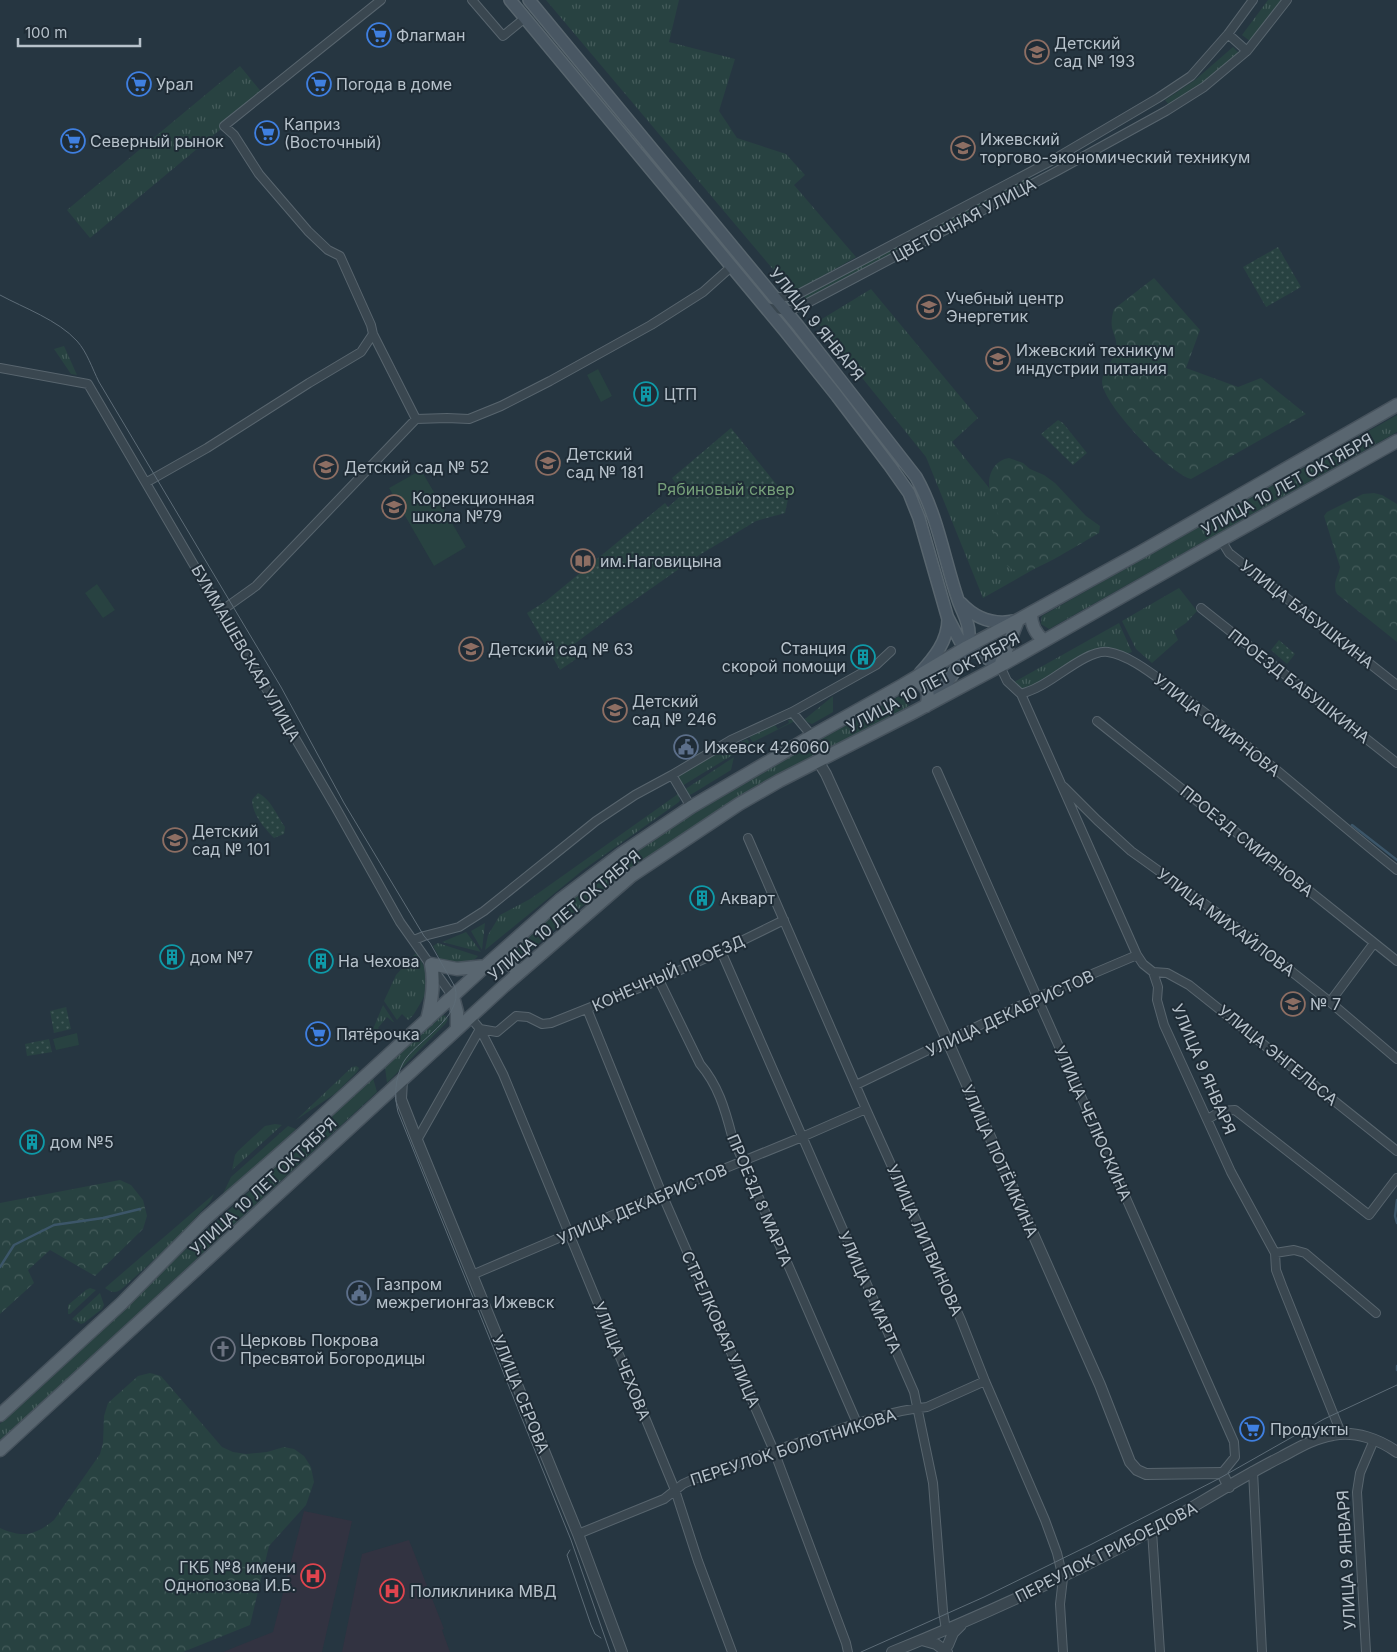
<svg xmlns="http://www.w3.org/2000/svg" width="1397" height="1652" viewBox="0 0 1397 1652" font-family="Inter,sans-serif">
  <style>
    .medical { fill: #323341 }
    .grass { fill: url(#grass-tufts) }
    .forest { fill: url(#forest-crowns) }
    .park { fill: url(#park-dots) }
    .garden { fill: #284241 }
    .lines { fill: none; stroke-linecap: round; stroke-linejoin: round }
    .stream { stroke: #3c5669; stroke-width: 2.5 }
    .minor-casing { stroke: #58656e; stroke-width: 10 }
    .tertiary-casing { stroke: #58656e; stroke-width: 12 }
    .secondary-casing { stroke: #58656e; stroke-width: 14 }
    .primary-casing { stroke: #47535d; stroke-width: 15 }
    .minor { stroke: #3a4750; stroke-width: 8 }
    .tertiary { stroke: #3a4750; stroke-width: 10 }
    .secondary { stroke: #495763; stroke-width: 11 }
    .primary { stroke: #596670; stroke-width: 12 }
    .tram { stroke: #5d6c77; stroke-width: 1 }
    .labels { text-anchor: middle; stroke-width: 4; stroke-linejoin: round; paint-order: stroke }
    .poi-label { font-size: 16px; fill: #b7c2cb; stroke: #1f2c36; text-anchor: start }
    .street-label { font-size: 16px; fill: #b7c2cb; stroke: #1f2c36 }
    .park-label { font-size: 16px; fill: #76a079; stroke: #1f2c36 }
  </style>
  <defs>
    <pattern id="grass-tufts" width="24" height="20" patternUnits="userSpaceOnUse" patternTransform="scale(1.25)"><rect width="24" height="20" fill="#284241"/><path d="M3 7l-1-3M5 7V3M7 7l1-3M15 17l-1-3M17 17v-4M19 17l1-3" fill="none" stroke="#455c5b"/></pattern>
    <pattern id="forest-crowns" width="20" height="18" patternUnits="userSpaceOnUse" patternTransform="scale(1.25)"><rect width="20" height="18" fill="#284241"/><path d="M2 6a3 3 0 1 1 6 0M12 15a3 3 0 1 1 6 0" fill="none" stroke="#455c5b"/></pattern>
    <pattern id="park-dots" width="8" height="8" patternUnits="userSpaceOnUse" patternTransform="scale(1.25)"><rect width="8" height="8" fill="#284241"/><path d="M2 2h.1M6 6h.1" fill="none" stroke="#455c5b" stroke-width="1.8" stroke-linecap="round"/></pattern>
  </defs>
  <rect width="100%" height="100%" fill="#263641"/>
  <path class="medical" d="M304,1511L352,1521L322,1652H223L273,1632Z
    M409,1540L444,1629L442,1630L450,1652H342L362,1554Z"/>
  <path class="grass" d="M546,0H679L669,42L735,59L719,111L737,138L786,154L805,175L794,185L856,257L793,293Z
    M1268,0H1281L1250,41L1242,35Z
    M1233,47L1239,53L1201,84L1169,105L1165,100L1195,80Z
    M240,66L263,94L90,238L67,210Z
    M1029,175L1032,181L912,246L909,239Z
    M902,242L905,249L807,301L803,295Z
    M871,289L978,418L952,442L1007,510L1073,547L983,598L926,457L817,322Z
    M64,346L77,375L71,374L54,349Z
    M1397,415V432L1049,629L1041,624L1042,616Z
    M1179,588L1197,611L1186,623L1174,631L1178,640L1152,663L1136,649L1122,621Z
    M1119,623L1132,652L1129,653C1120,652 1112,646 1103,649C1083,654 1065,668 1048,679C1042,682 1034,688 1027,689C1021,691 1017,686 1014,682Z
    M903,694L909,706L730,802L640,863L576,911L516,963L510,956L565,903L637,848L727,791Z
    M833,696V712L812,724L807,722L805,719Z
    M793,719L795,721L753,742L749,737L775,725L778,729L789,723L788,720Z
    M747,739L750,743L749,745L682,786L676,776L720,752L723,756L730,752L729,748Z
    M734,757L731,770L692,794L689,795L684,790Z
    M678,794L680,800L679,802L583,870L485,950L488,935L500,915L530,899Z
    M485,923L482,950L471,931Z
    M466,932L481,952L442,942Z
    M438,943L478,956C471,965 454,963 443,964L433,946Z
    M416,953C429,972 432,984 420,1004C416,1010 414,1016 408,1020L402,1014L397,1020L384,1001L396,975Z
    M383,1005L394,1022H393L387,1017L378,1028L383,1033L374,1041L371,1034Z
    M443,1015L446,1016L448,1019L446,1023L387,1083L385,1067Z
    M356,1066L359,1068L357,1072L336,1093L296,1120L352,1067Z
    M373,1078L377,1092L0,1441V1424L157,1276Z
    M275,1124L282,1125L232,1170L235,1155L238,1151L265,1126Z
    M288,1126L296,1129L221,1198L231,1177Z
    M214,1194L210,1202L194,1219L189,1228L124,1287C117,1293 113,1294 105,1288Z
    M90,1288L96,1290L70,1314H68V1305L86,1290Z
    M100,1293L104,1305L102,1309L84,1323L81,1324L72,1319Z"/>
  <path class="forest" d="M1154,278L1200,330L1186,368L1238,387L1261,378L1306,414L1191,479C1169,473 1103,405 1102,382C1102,370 1114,361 1116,350C1118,342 1114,336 1112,328C1111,322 1112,315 1114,309Z
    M1009,458L1023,463L1030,469L1044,475L1055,483L1086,516L1100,526L1099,533C1084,541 1034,574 1020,572C1005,569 994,553 993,538C993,529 998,520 998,511C998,504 993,500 991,494C985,479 993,460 1009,458Z
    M1374,493L1382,495L1397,504V642L1337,594C1332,583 1338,578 1340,567L1324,516L1327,512L1363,494Z
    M120,1180L131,1185L143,1200L147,1216L143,1229L95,1276L50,1250L28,1270L34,1283L0,1314V1203Z
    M150,1373L161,1376L222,1447L233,1452L246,1454L267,1452L284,1447L294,1449L304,1456L311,1467L314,1482L306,1505L269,1546L250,1625L183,1652H0V1528C23,1538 34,1536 54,1520L100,1454L103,1443L104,1416L108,1403L138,1376Z"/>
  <path class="park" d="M1278,247L1301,287L1266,307L1243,267Z
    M1058,420L1063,423L1087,453L1073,465L1041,434Z
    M731,428L788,499L785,513L756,521L696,557L609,618L569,648L576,659L560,670L527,613L546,601L665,503L668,507L683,494L672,478Z
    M1279,640L1295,654L1287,664L1271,650Z
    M258,793C271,799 277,816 285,827L284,834L274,838C264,827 253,816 252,800Z
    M66,1007L71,1029L54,1033L50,1011Z
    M49,1039L52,1052L27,1056L25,1044Z"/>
  <path class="garden" d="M598,369L612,396L601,402L587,375Z
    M421,470L466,547L434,566L389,488Z
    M97,584L115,610L103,618L85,593Z
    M77,1033L79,1045L56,1050L53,1039Z"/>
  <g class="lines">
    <path class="stream" d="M1352,825L1397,860
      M1397,1200L1395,1216L1397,1223
      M0,1267L14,1245L54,1225L103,1218L140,1209
      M1397,1370V1366"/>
    <g class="minor-casing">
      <path id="minor" d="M381,0L224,126L234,135L259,174L308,231L328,250L340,256L371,325L373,334L416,419L447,418L469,419L501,406L550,381L651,325L703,292L731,267
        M472,0L503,36L525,18
        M1228,34L1247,51
        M775,297H793L1051,161L1158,98L1191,76L1228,34L1253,0
        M765,307L787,311L800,307L1057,171L1166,111L1204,87L1247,51L1287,0
        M0,368L88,384L336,808L400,922L453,997
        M147,482L207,448L309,383L361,352L373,334
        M1221,540L1229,553L1397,685
        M1201,608L1397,763
        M221,611L256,586L416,419
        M1000,666L1007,681L1021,694L1137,955L1143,964L1153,972L1158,987L1157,1000L1164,1025L1231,1172L1275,1253L1276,1270L1282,1286L1341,1433
        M1021,694C1026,692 1033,690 1038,687C1056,679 1088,649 1108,652C1130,655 1156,677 1173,689C1251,745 1322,810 1397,870
        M792,712L812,736
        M1097,721L1397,961
        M937,771L1234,1442L1235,1457L1222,1473
        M672,775L691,807
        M1064,787L1097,820L1131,851L1223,917L1330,1002L1397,1059
        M748,838L866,1109L961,1320L985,1381L1045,1520L1057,1553L1063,1578L1060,1604L1063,1652
        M414,940L424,936L459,927L484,911L596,821L635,795L672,775L731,740L792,712L876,665L891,651
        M721,951L914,1392L933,1483L943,1611L946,1630
        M1153,972L1167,973L1189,985L1397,1151
        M659,980L700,1064C718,1085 725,1109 732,1136L857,1423
        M1330,1002L1374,943
        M587,1009L662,1194L774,1451L846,1643L848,1652
        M470,1017L480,1029L503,1074L675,1490L698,1561L732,1652
        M480,1029L497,1032L516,1016L528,1017L542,1024L551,1023L659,980L721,951L784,920
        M856,1085L1038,997L1137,955
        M1208,1119L1221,1111L1235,1110L1369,1215L1397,1178
        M417,1140L480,1029
        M1275,1253L1294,1250L1305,1253L1376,1313
        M472,1275L662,1194L802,1137L866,1109
        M1253,1471L1262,1652
        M1152,1531L1160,1652
        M578,1534L664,1499L683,1484L694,1479C734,1464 775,1450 816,1437C852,1425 889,1411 927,1407L985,1381
        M1366,1652L1357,1492L1360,1473L1374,1440"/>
    </g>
    <g class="tertiary-casing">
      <path id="tertiary" d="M818,761L826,774L948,1042L1100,1385L1130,1462L1137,1470L1146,1474L1222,1473L1229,1487
        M402,1080L401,1099L417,1140L578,1534L622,1652
        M922,1640L936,1644L947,1652
        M948,1645L953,1633L961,1625
        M892,1652C981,1616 1069,1576 1153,1530C1196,1506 1237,1479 1281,1457C1298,1448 1314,1438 1333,1435C1355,1430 1380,1440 1397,1452"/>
    </g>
    <g class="secondary-casing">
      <path id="secondary" d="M510,0L785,331L837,396L890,466L909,493L919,518L948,619C948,641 934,658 920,673
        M529,0L799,327L916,477C938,516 944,559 958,600C962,612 970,623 969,636C967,657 946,687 931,701
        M961,603C976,619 993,625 1014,621
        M948,618L960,641L963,644L1000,666"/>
    </g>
    <g class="primary-casing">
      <path id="primary" d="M1031,613C1031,625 1035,633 1044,641
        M1000,666L1018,620
        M913,680C926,684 931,692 926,706
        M509,946L505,956C508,964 512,968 520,971
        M453,997L457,1012V1029
        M427,1020C432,1001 435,983 431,964L457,969L486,966
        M0,1415L122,1303L205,1219L301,1135L491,961L560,900L621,854L691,807L812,736L903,685L967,647L1018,620L1141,552L1397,405
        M0,1450L504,986L631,876L739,804L779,781L914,712L1000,666L1221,540L1397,441"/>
    </g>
    <use href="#minor" class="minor"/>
    <use href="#tertiary" class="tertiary"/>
    <use href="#secondary" class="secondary"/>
    <use href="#primary" class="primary"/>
    <path class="tram" d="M0,295C24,308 58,320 77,341C87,352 92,368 99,382L281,687L344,803L424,936L430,943L455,987C464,1018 415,1041 403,1063C395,1078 394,1096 398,1112L571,1540L610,1652
      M570,1550L567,1555L569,1561L591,1625L595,1634L601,1638
      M861,1652L984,1597L1090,1545L1220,1478L1324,1419L1397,1385"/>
  </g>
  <defs>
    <g id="supermarket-ring" transform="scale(1.25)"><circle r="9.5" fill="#1f2c36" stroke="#3f7fe0" stroke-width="1.5"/><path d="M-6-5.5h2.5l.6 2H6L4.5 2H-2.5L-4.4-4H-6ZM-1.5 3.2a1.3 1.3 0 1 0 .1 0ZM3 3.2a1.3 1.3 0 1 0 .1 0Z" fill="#3f7fe0"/></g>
    <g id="school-ring" transform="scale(1.25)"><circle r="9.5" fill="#1f2c36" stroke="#8d6e63" stroke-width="1.5"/><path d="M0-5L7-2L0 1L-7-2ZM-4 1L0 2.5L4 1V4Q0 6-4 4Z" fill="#8d6e63"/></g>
    <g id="university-ring" transform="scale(1.25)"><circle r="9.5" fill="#1f2c36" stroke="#8d6e63" stroke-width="1.5"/><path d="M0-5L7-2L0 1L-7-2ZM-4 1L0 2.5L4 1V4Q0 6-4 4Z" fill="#8d6e63"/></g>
    <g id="building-ring" transform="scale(1.25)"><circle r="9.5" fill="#1f2c36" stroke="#0f9aa8" stroke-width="1.5"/><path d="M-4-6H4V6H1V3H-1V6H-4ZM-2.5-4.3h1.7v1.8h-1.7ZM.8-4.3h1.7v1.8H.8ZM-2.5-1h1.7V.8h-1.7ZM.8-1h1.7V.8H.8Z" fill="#0f9aa8"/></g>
    <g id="library-ring" transform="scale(1.25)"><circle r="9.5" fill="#1f2c36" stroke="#8d6e63" stroke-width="1.5"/><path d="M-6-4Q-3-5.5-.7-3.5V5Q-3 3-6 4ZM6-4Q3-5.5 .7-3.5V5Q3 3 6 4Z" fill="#8d6e63"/></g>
    <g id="civic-ring" transform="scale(1.25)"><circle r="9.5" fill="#1f2c36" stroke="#5c6f8a" stroke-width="1.5"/><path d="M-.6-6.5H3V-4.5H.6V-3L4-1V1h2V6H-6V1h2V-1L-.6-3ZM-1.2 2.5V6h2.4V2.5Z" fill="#5c6f8a"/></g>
    <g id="church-ring" transform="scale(1.25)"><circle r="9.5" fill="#1f2c36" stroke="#6b7280" stroke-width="1.5"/><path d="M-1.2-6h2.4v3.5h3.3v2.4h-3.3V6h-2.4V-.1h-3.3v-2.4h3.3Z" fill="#6b7280"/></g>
    <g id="hospital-ring" transform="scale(1.25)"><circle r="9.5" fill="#1f2c36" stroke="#e0444e" stroke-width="1.5"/><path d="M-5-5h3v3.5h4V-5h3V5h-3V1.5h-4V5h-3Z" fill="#e0444e"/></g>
  </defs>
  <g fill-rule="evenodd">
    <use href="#supermarket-ring" x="379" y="35"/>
    <use href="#school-ring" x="1037" y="52"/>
    <use href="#supermarket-ring" x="139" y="84"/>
    <use href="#supermarket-ring" x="319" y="84"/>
    <use href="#supermarket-ring" x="267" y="133"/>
    <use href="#supermarket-ring" x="73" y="141"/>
    <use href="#university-ring" x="963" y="148"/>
    <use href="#university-ring" x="929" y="307"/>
    <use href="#university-ring" x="998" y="359"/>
    <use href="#building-ring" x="646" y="394"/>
    <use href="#school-ring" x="548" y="463"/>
    <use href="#school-ring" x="326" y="467"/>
    <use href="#school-ring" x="394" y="507"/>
    <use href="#library-ring" x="583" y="561"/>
    <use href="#school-ring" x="471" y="649"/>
    <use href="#building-ring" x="863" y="657"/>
    <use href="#school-ring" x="615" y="710"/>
    <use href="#civic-ring" x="686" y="747"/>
    <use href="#school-ring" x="175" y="840"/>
    <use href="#building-ring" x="702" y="898"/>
    <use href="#building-ring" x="172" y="957"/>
    <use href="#building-ring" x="321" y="961"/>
    <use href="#school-ring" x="1293" y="1004"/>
    <use href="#supermarket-ring" x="318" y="1034"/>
    <use href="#building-ring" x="32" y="1142"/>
    <use href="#civic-ring" x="359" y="1293"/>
    <use href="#church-ring" x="223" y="1349"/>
    <use href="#supermarket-ring" x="1252" y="1429"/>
    <use href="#hospital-ring" x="313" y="1576"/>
    <use href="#hospital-ring" x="392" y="1591"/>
  </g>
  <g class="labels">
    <g class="poi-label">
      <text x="396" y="41">Флагман</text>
      <text x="1054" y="49">Детский<tspan x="1054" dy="18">сад № 193</tspan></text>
      <text x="156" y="90">Урал</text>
      <text x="336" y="90">Погода в доме</text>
      <text x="284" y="130">Каприз<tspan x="284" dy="18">(Восточный)</tspan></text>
      <text x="980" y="145">Ижевский<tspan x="980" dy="18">торгово-экономический техникум</tspan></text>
      <text x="90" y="147">Северный рынок</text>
      <text x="946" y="304">Учебный центр<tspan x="946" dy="18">Энергетик</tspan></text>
      <text x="1016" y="356">Ижевский техникум<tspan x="1016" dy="18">индустрии питания</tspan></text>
      <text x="664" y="400">ЦТП</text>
      <text x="566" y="460">Детский<tspan x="566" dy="18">сад № 181</tspan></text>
      <text x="344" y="473">Детский сад № 52</text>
      <text x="412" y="504">Коррекционная<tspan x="412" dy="18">школа №79</tspan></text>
      <text x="600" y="567">им.Наговицына</text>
      <text x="846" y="654" text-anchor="end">Станция<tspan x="846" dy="18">скорой помощи</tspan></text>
      <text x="488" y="655">Детский сад № 63</text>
      <text x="632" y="707">Детский<tspan x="632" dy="18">сад № 246</tspan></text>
      <text x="704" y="753">Ижевск 426060</text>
      <text x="192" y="837">Детский<tspan x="192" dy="18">сад № 101</tspan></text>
      <text x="720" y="904">Акварт</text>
      <text x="190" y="963">дом №7</text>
      <text x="338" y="967">На Чехова</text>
      <text x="1310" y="1010">№ 7</text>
      <text x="336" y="1040">Пятёрочка</text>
      <text x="50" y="1148">дом №5</text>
      <text x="376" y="1290">Газпром<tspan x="376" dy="18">межрегионгаз Ижевск</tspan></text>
      <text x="240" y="1346">Церковь Покрова<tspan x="240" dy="18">Пресвятой Богородицы</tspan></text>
      <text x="1270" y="1435">Продукты</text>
      <text x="296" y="1573" text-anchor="end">ГКБ №8 имени<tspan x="296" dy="18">Однопозова И.Б.</tspan></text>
      <text x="410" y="1597">Поликлиника МВД</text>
    </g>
    <g class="street-label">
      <text transform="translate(964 220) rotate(-28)" y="6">ЦВЕТОЧНАЯ УЛИЦА</text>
      <text transform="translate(817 324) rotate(51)" y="6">УЛИЦА 9 ЯНВАРЯ</text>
      <text transform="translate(1287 484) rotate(-29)" y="6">УЛИЦА 10 ЛЕТ ОКТЯБРЯ</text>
      <text transform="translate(1307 614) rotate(38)" y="6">УЛИЦА БАБУШКИНА</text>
      <text transform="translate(246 653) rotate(60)" y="6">БУММАШЕВСКАЯ УЛИЦА</text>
      <text transform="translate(933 682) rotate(-28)" y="6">УЛИЦА 10 ЛЕТ ОКТЯБРЯ</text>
      <text transform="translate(1299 686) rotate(38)" y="6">ПРОЕЗД БАБУШКИНА</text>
      <text transform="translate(1217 725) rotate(38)" y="6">УЛИЦА СМИРНОВА</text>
      <text transform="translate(1247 841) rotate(39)" y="6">ПРОЕЗД СМИРНОВА</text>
      <text transform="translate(564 915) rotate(-40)" y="6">УЛИЦА 10 ЛЕТ ОКТЯБРЯ</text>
      <text transform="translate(1226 922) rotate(37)" y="6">УЛИЦА МИХАЙЛОВА</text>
      <text transform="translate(668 973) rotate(-24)" y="6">КОНЕЧНЫЙ ПРОЕЗД</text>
      <text transform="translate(1010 1013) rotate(-25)" y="6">УЛИЦА ДЕКАБРИСТОВ</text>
      <text transform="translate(1278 1055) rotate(39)" y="6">УЛИЦА ЭНГЕЛЬСА</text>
      <text transform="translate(1204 1069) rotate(67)" y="6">УЛИЦА 9 ЯНВАРЯ</text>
      <text transform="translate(1093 1123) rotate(66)" y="6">УЛИЦА ЧЕЛЮСКИНА</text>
      <text transform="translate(1000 1161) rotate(66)" y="6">УЛИЦА ПОТЁМКИНА</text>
      <text transform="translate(263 1186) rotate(-43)" y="6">УЛИЦА 10 ЛЕТ ОКТЯБРЯ</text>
      <text transform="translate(760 1200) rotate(67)" y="6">ПРОЕЗД 8 МАРТА</text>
      <text transform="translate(642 1204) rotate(-23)" y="6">УЛИЦА ДЕКАБРИСТОВ</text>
      <text transform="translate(925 1240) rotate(66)" y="6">УЛИЦА ЛИТВИНОВА</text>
      <text transform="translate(870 1292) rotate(66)" y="6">УЛИЦА 8 МАРТА</text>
      <text transform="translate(721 1329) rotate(66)" y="6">СТРЕЛКОВАЯ УЛИЦА</text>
      <text transform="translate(622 1361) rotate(68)" y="6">УЛИЦА ЧЕХОВА</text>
      <text transform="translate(521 1394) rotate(68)" y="6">УЛИЦА СЕРОВА</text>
      <text transform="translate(793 1447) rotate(-18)" y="6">ПЕРЕУЛОК БОЛОТНИКОВА</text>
      <text transform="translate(1106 1552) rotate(-27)" y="6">ПЕРЕУЛОК ГРИБОЕДОВА</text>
      <text transform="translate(1346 1560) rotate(-93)" y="6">УЛИЦА 9 ЯНВАРЯ</text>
    </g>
    <g class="park-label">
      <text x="726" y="495">Рябиновый сквер</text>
    </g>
  </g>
  <path d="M18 38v8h122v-8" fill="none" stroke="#b7c2cb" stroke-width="2.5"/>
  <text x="25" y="38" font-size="15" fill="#b7c2cb" stroke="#1f2c36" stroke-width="4" paint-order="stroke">100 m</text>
</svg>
